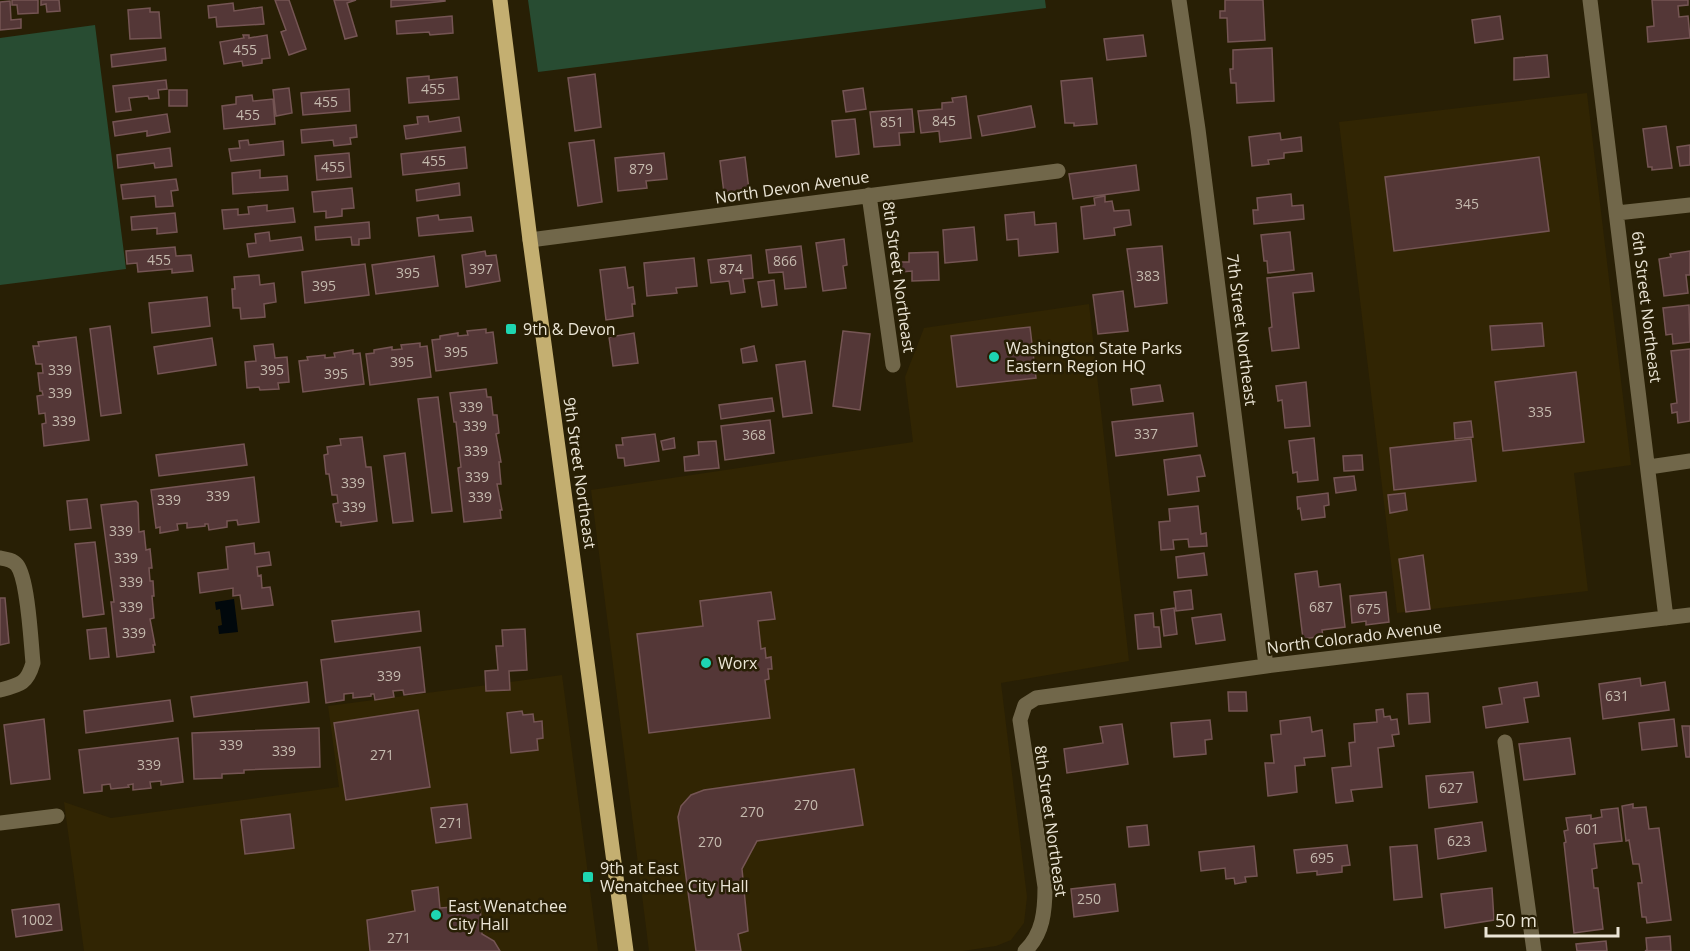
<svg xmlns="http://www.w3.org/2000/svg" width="1690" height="951" viewBox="0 0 1690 951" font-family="'Open Sans',sans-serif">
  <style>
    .built { fill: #312503 }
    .green { fill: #284c32 }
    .water { fill: #01080c }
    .building { fill: #543737; stroke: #755554; stroke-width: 1.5 }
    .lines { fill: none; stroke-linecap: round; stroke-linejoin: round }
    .minor { stroke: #71674a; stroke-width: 15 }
    .major { stroke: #c4af71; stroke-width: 15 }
    .poi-dot { fill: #1ed5b1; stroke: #281f05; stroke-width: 2 }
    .labels { text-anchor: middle; stroke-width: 5; stroke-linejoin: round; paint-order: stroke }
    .number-label { font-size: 14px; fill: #c5baae }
    .street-label { font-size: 16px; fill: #ebe5d6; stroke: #281f05 }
    .poi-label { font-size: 16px; fill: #ebe5d6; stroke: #281f05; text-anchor: start }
  </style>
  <rect width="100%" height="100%" fill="#281f05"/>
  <path class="built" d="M1587,93L1631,465L1574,473L1588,591L1397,613L1339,122Z
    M1089,304L1129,661L1001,683L1027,897L1024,923L1011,940L996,946L963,951H649L591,490L913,442L905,377L924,328Z
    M562,675L598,951H84L64,802L111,818L339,787L328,706Z"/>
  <path class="green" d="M528,0H1045L1046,8L538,72Z
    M95,25L126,269L0,285V38Z"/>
  <path class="water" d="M234,599L238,632L219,634L218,626L222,625L220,609L216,610L215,602Z"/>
  <path class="building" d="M12,0H38V13L18,14L17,5H12Z
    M41,0H59L60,11L47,12L46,4L41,5Z
    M275,0H289L306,49L289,55L281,32L286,30Z
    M334,0H356L347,3L357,36L345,39Z
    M391,0H445V1L391,7Z
    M1225,0H1263L1265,40L1228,42L1227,18H1220V11H1225Z
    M1652,0H1688V5L1678,6L1679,17L1688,16L1690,38L1648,42L1647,27L1654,26Z
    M10,1L11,20L21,19V28L0,30V2Z
    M233,3L234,11L262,7L264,24L217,27L216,17L209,18L208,6Z
    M150,8V12H159L161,38L130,39L128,10Z
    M452,16L453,33L430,35L429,32L397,34L396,21Z
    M1500,16L1503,39L1475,43L1472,20Z
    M243,35H249V38L267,35L270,58L262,59V63L243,66L242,61L224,64L220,42L244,38Z
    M1143,35L1146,56L1107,60L1104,39Z
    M165,48L166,60L112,67L111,55Z
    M1272,48L1274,101L1237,103L1236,83H1231L1230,69H1233V50Z
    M1547,55L1549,77L1514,80V58Z
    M595,74L601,127L575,131L568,78Z
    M429,76V80L457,77L459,99L409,103L407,78Z
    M1092,78L1097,124L1074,126V123H1065L1061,81Z
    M166,80L167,89L158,90L159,98L149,99L148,96L129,98L131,110L116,112L113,86Z
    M289,88L292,113L276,116L273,90Z
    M863,88L866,109L846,112L843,91Z
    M349,89L350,111L303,115L301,93Z
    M169,90H187V106H169Z
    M252,95L253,101L273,99L275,124L224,129L222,106L236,104V97Z
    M966,96L971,138L940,142L939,131L921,133L918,111L942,109V103L953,102L952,98Z
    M1031,106L1035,127L982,136L978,116Z
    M912,109L914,132L899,133L900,145L874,147L870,112Z
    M167,114L170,132L147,136V131L115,136L113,122Z
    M428,116L429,122L459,117L461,131L406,139L404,126L418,124L417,117Z
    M855,119L859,154L836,157L832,121Z
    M356,125L357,137L350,138L351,144L334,146L333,140L302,143L301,130Z
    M1666,126L1672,168L1652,170V167H1648L1643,129Z
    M1280,133L1281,140L1301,137L1302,151L1284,153V158L1268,160L1269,164L1252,166L1249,137Z
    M248,140L249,145L283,141L284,155L231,161L229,149L240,148L239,141Z
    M594,140L602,202L578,206L569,143Z
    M1690,145V165L1680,166L1677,147Z
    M465,147L467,168L403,175L401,154Z
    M170,148L172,166L155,168L154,163L118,168L117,155Z
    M349,153L351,177L317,180L315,156Z
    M664,153L667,179L646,181L647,188L618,191L615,158Z
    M745,157L749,190L724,193L720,161Z
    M1539,157L1549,231L1394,251L1385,177Z
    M1136,165L1139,190L1073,199L1069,174Z
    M260,170V178L287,176L288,190L233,194L232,173Z
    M176,179L178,190L171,191L173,206L156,207L155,196L123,199L121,185Z
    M459,183L460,195L417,201L416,190Z
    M352,188L354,208L342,209V216L326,218V211L314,212L312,192Z
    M1291,194L1292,206L1303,205L1304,219L1254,224L1253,210H1258L1257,198Z
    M1105,196V202L1112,201L1114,211L1129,210L1131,225L1114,228L1115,235L1084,239L1081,207L1095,205L1094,198Z
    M267,205V211L293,208L295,222L224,229L222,210L238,209V215L249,214L248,207Z
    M1034,212L1035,225L1056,223L1058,252L1019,256L1018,239L1007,240L1005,215Z
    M175,213L177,232L157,234V228L132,230L131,217Z
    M438,215L439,220L471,217L473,231L419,236L417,218Z
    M369,222L370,238L359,239V245H352L351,237L316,240L315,227Z
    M974,227L977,260L945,263L943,230Z
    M269,232L270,241L301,237L303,250L249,257L247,244L256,243L255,234Z
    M1290,232L1294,270L1268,273L1267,261H1264L1261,235Z
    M844,239L847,265L843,266L846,288L823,291L816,243Z
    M801,246L806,287L785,289L783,272L769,273L766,250Z
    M1162,246L1167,303L1135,307L1127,249Z
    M175,247L176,256L191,255L193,271L172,273V269L138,272L137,263L127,264L126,251Z
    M485,251L486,256L496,255L500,281L466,287L462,255Z
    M1690,251V275H1686L1688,293L1664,296L1659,259L1671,257L1670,254Z
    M938,252L939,280L912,281V271L901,272V262H909V253Z
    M751,255L753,278L743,279L745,292L731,294L729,281L711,283L708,260Z
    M434,256L438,286L376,294L372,265Z
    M694,258L697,286L676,288L677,293L647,296L644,263Z
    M365,264L369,295L305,303L302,272Z
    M625,267L628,288L633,287L635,304H632L633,316L606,320L600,270Z
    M1312,273L1314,291L1293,293L1299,348L1272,351L1269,328L1272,327L1267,278Z
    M259,275L260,285L274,283L276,302L264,304L265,317L241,319L240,308H233L232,289H235L234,277Z
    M774,280L777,305L762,307L758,282Z
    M1123,291L1128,331L1098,334L1093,295Z
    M207,297L210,326L152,333L149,303Z
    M1689,305L1690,342L1673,344L1672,334L1666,335L1663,308Z
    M1542,323L1544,346L1492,350L1490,326Z
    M110,326L121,413L101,416L90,329Z
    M1030,327L1036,378L957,387L951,336Z
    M486,329V333L493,332L497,363L436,371L432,340L440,339V336L458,333V336L468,335L467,331Z
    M843,331L870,334L860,410L833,406Z
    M634,333L638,363L613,366L609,337Z
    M76,337L89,440L44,446L42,424L46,423L45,413L39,414L37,396L43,395L42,391H40L38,373H43L42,364H36L33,346H39L38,342Z
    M212,338L216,365L158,374L154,347Z
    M420,343V347L427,346L431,377L370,385L366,354L374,353V350L392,347V350L402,349L401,345Z
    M273,344L275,358L287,357L289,382L278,383L279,389L260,390L259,387L247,388L245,362L256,361L254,346Z
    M754,346L757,361L743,363L741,349Z
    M1690,349V421L1678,423L1677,412L1672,413L1671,404L1677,403L1671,351Z
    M353,350V354L360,353L364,384L303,392L299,361L308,360L307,357L325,355V358L335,357L334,353Z
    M805,361L812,413L783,417L776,365Z
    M1576,372L1584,442L1503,451L1495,382Z
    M1306,382L1310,426L1285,428L1282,400L1278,401L1276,386Z
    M1160,385L1163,401L1133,405L1131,389Z
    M486,389L487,397H491L493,415H497L499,433L496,434L501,462H499L501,484H497L502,510H500L501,518L464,522L458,468L461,467L456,422H454L450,393Z
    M438,397L452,511L432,513L418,399Z
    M772,398L774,411L721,419L719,405Z
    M1193,413L1197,446L1116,456L1112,422Z
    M770,420L774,453L725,460L721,426Z
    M1471,421L1473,437L1455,439L1454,423Z
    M655,434L659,461L625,466L624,458H618L616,445H623L622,438Z
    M362,437L366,467H371L377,521L341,526V522H336L333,504L338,503L337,495H332L329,474H326L324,455L328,454L327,447L341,445L340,439Z
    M674,438L675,448L663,450L661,441Z
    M1314,438L1318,480L1298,482L1297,472L1293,473L1289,441Z
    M1471,439L1476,481L1394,490L1390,448Z
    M716,441L719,468L685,471L684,457L699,455L698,442Z
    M244,444L247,465L159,476L156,455Z
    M405,453L413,521L393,523L384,456Z
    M1200,455L1205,476L1197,477L1199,491L1168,495L1164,460Z
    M1362,455L1363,470L1344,471L1343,456Z
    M1354,476L1356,490L1336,493L1334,478Z
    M254,477L259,522L238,525L237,520L227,521V527L209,530L208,524H205V526L187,528V523L177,524L178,530L160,533V527L156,528L151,490Z
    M1328,493L1329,505L1324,506L1325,517L1302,520L1300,508L1298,509L1297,497Z
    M1405,493L1407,510L1390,513L1388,495Z
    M87,499L91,528L70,530L67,501Z
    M136,501L138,503L139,532L144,531L146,550L150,549L152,568H149L150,581H153L154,596H152L154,618L150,619L155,645H153L154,652L117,657L111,602H114L101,505Z
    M1198,506L1201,534L1206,533L1207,546L1189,547L1188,539L1173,540L1174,549L1161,550L1159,522L1170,521L1169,509Z
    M95,542L104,614L83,617L75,544Z
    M254,543L255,554L269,552L271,565L257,567L258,576L261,575L262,588L270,587L273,605L242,609L240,595L233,596V588L200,593L198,573L228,569L226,547Z
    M1204,553L1207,575L1178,578L1176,557Z
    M1423,555L1430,609L1406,612L1399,559Z
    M1317,571L1319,587L1340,584L1345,627L1322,630L1323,636L1303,639L1295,574Z
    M1191,590L1193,609L1176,611L1174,592Z
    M771,592L775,619L758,621L761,649L765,648L766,658L771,657L772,669H768L769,679L765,680L770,718L649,733L637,634L703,626L700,601Z
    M1386,592L1389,622L1366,625V621L1352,623L1350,596Z
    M0,598H5L9,643L0,645Z
    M1174,608L1177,634L1164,636L1161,610Z
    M419,611L421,631L335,642L332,621Z
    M1153,613L1154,627H1159L1161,647L1138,649L1135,615Z
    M1221,614L1225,640L1196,644L1192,618Z
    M106,628L109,657L90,659L87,630Z
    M525,629L527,670L509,671L510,690L486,691L485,671L498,670L496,646H503L502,630Z
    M420,647L425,692L404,695L403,690L393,691L394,697L375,700L374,694H371V696L353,698V693L344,694V700L326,703L321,660Z
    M1640,678L1641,686L1665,682L1669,710L1603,719L1599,684Z
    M307,682L309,702L194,717L191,697Z
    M1537,682L1539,696L1524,698L1528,722L1486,728L1483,707L1502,704L1499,688Z
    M1228,692H1246L1247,711H1229Z
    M1428,693L1430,722L1409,724L1407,694Z
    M170,700L173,721L86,733L84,711Z
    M1383,709L1384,717L1390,716L1391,720L1397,719L1399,734L1392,735L1394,746L1378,748L1382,787L1351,790L1353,801L1336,803L1332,768L1351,766L1349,743L1355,742L1354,724L1377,722L1376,710Z
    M418,710L430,787L346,800L334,723Z
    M522,711L523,715L533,714L534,722L542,721L543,738L537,739L538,750L511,753L507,713Z
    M1310,717L1312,732L1322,730L1325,756L1304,758L1305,765L1295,766L1297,792L1268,796L1265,763H1274L1271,735L1281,734L1280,721Z
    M44,719L50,779L11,784L4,725Z
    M1674,719L1677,746L1642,750L1639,723Z
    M1210,720L1212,739L1205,740L1206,754L1174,757L1171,723Z
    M1122,724L1128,764L1067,773L1064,749L1103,743L1100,727Z
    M1682,726H1690V757H1686Z
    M319,728L320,767L244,770V773L222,774V778L194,779L192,733Z
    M178,738L183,782L161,785V781L150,782L151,788L133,790V784L128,785L129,787L111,789L110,784L102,785V791L84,793L79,750Z
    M1570,738L1575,774L1524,780L1519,744Z
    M854,769L863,825L757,841L742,869L748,931L738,934L741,951H696L678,817L681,806L691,795L704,790Z
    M1473,772L1477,802L1429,808L1426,776Z
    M467,804L471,838L436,843L431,808Z
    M1633,804V808L1646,807L1649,829L1659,828L1671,920L1647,923L1646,917H1642L1638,883H1642L1639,864H1633L1629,840L1626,841L1622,806Z
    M1618,808L1622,841L1594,844L1597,868L1592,869L1594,888H1598L1603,929L1574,933L1564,843L1566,842L1564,831L1568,830L1566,818L1591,815V819L1602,817L1601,810Z
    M290,814L294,848L245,854L241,820Z
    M1482,822L1486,851L1438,859L1435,829Z
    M1147,825L1149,845L1129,847L1127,827Z
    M1347,845L1350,865L1342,866V872L1317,875V871L1297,873L1294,850Z
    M1417,845L1422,897L1394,900L1390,847Z
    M1254,846L1257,876L1245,877L1246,882L1235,884L1234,878L1226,879L1225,868L1201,871L1199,852Z
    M1115,884L1118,911L1074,917L1071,889Z
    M438,887L440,908L480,905L482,934L494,941L500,951H370L367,920L415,911L412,891Z
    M1492,888L1494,920L1445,928L1441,894Z
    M59,904L62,930L16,937L12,910Z
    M1670,936L1671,951H1645L1647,950L1646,938Z
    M1606,941L1607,951H1577L1576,944Z"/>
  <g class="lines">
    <path class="minor" d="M1179,0L1198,129L1266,666
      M1590,0L1666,618
      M869,195L893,365
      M1617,213L1690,205
      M530,240L1058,171
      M1649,467L1690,461
      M0,558C6,559 13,560 17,565C28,579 31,643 33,663C27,684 20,685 0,690
      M1505,742L1534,951
      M0,823L57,816
      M1025,951C1043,934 1045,911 1045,887L1020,720L1025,705L1036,698L1266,666L1690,615"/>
    <path class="major" d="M500,0L530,240L626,951"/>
  </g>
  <g class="poi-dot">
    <rect x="505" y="323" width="12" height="12" rx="3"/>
    <circle cx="994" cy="357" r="6"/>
    <circle cx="706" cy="663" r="6"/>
    <rect x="582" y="871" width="12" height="12" rx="3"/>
    <circle cx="436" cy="915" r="6"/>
  </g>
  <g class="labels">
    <g class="number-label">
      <text x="245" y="55">455</text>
      <text x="433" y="94">455</text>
      <text x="326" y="107">455</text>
      <text x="248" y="120">455</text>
      <text x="944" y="126">845</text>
      <text x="892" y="127">851</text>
      <text x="434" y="166">455</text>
      <text x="333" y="172">455</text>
      <text x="641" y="174">879</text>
      <text x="1467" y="209">345</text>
      <text x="159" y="265">455</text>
      <text x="785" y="266">866</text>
      <text x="481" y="274">397</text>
      <text x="731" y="274">874</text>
      <text x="408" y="278">395</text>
      <text x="1148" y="281">383</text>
      <text x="324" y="291">395</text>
      <text x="456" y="357">395</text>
      <text x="402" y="367">395</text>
      <text x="60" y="375">339</text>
      <text x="272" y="375">395</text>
      <text x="336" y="379">395</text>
      <text x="60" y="398">339</text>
      <text x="471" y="412">339</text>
      <text x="1540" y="417">335</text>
      <text x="64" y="426">339</text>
      <text x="475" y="431">339</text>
      <text x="1146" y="439">337</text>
      <text x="754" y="440">368</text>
      <text x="476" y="456">339</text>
      <text x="477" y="482">339</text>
      <text x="353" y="488">339</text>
      <text x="218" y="501">339</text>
      <text x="480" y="502">339</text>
      <text x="169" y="505">339</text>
      <text x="354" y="512">339</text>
      <text x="121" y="536">339</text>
      <text x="126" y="563">339</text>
      <text x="131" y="587">339</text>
      <text x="131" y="612">339</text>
      <text x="1321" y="612">687</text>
      <text x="1369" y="614">675</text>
      <text x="134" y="638">339</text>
      <text x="389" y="681">339</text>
      <text x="1617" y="701">631</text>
      <text x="231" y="750">339</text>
      <text x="284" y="756">339</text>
      <text x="382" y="760">271</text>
      <text x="149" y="770">339</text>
      <text x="1451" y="793">627</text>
      <text x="806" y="810">270</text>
      <text x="752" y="817">270</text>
      <text x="451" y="828">271</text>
      <text x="1587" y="834">601</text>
      <text x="1459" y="846">623</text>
      <text x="710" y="847">270</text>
      <text x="1322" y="863">695</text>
      <text x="1089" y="904">250</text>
      <text x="37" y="925">1002</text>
      <text x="399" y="943">271</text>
    </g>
    <g class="street-label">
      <text transform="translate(792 187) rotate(-8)" y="6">North Devon Avenue</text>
      <text transform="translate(899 277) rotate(82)" y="6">8th Street Northeast</text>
      <text transform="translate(1647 307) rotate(83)" y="6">6th Street Northeast</text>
      <text transform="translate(1242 330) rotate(83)" y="6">7th Street Northeast</text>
      <text transform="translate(580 473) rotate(82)" y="6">9th Street Northeast</text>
      <text transform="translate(1354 637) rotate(-7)" y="6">North Colorado Avenue</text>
      <text transform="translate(1051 821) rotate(82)" y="6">8th Street Northeast</text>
    </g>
    <g class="poi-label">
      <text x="523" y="335">9th &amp; Devon</text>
      <text x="1006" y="354">Washington State Parks<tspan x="1006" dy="18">Eastern Region HQ</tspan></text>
      <text x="718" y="669">Worx</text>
      <text x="600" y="874">9th at East<tspan x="600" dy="18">Wenatchee City Hall</tspan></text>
      <text x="448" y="912">East Wenatchee<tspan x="448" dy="18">City Hall</tspan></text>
    </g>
  </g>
  <path d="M1486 927v9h132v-9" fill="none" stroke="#ebe5d6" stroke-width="3"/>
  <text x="1495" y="927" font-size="18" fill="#ebe5d6" stroke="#281f05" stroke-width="4.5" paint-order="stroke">50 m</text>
</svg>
